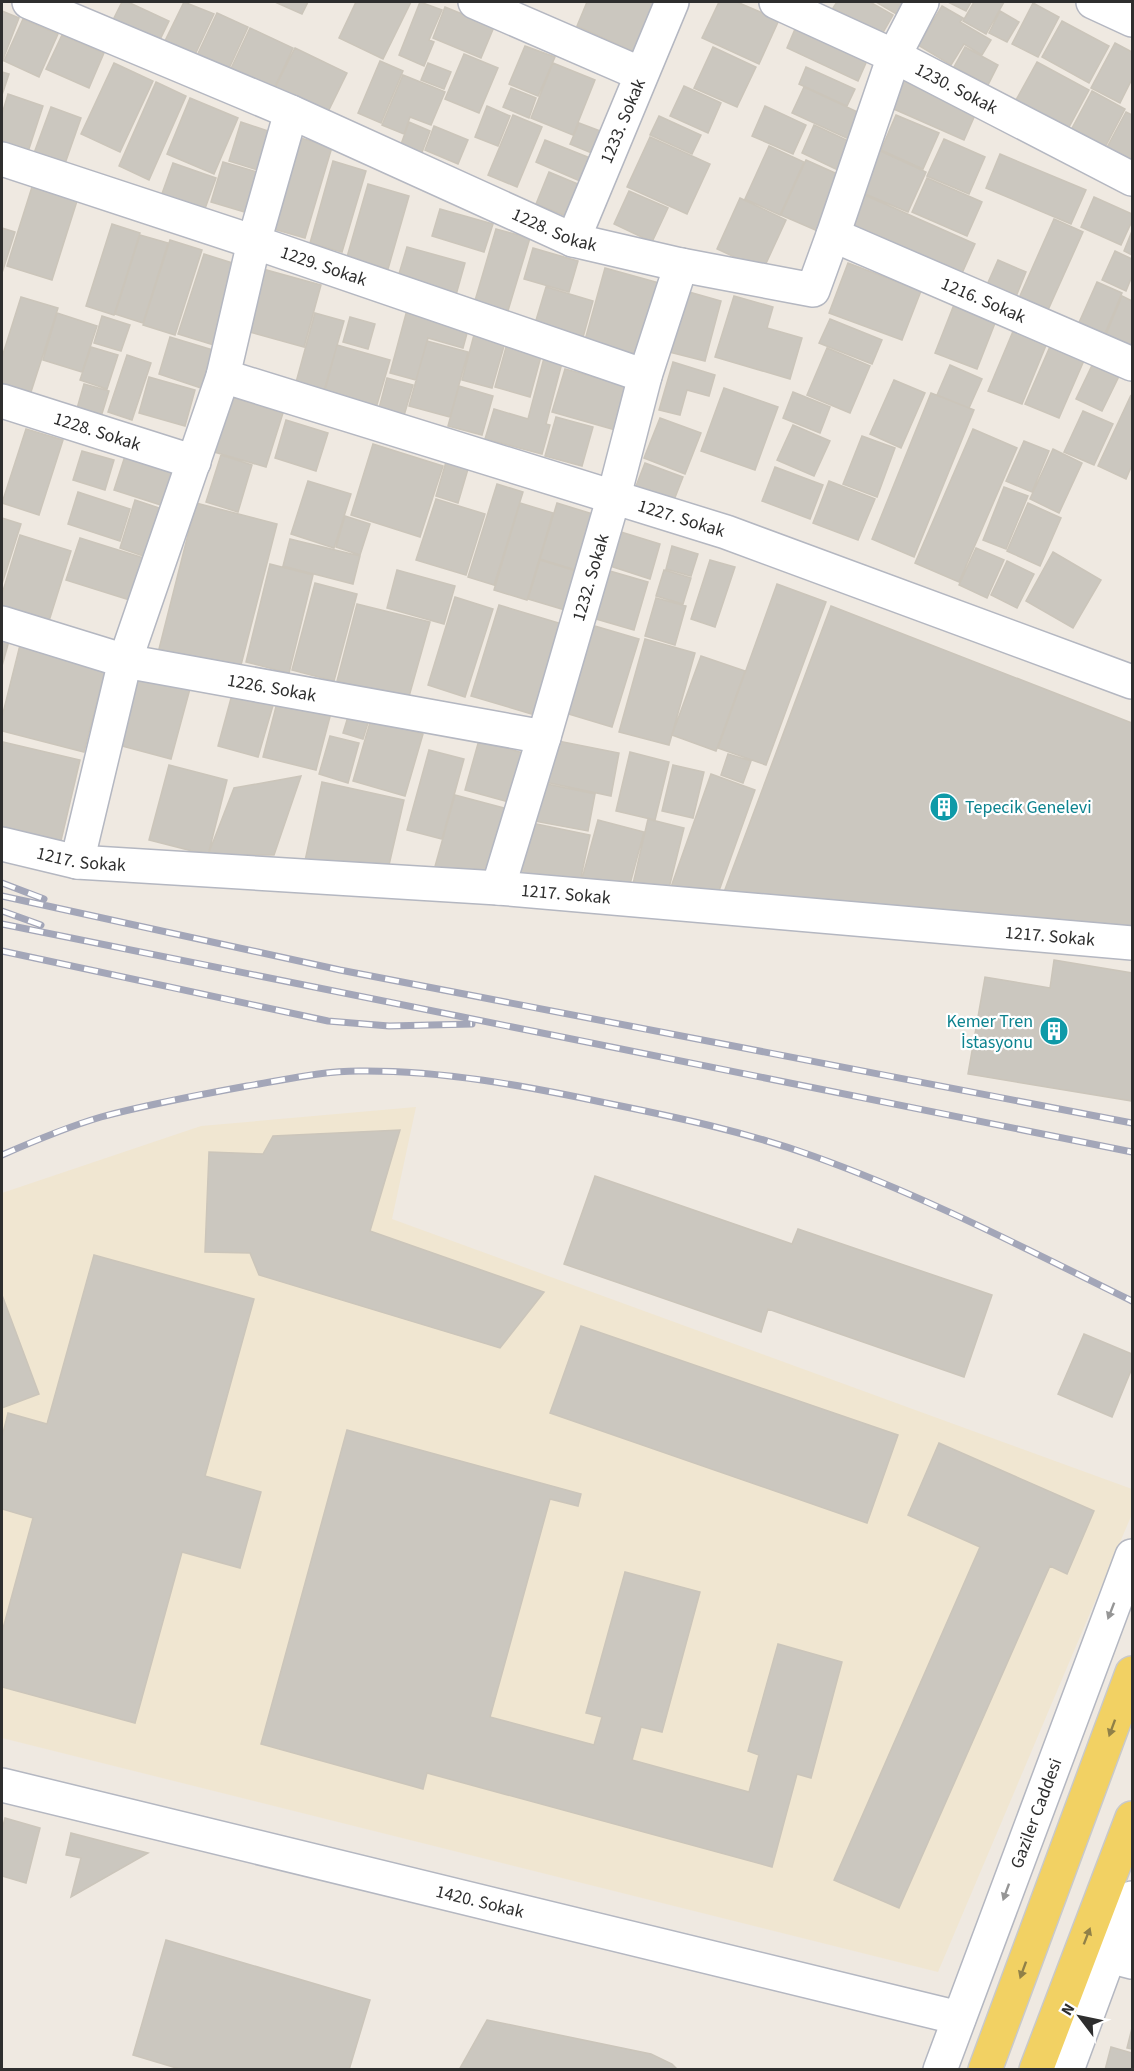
<svg xmlns="http://www.w3.org/2000/svg" width="1134" height="2071" viewBox="0 0 1134 2071" font-family="'Source Sans 3',sans-serif">
  <style>
    .education { fill: #f0e6d1 }
    .building { fill: #cbc7bf; stroke: #cbc5ba; stroke-width: 1.5 }
    .lines { fill: none; stroke-linecap: round; stroke-linejoin: round }
    .minor-casing { stroke: #b4b7c1; stroke-width: 36 }
    .secondary-casing { stroke: #b4b7c1; stroke-width: 36 }
    .primary-casing { stroke: #c9c9c9; stroke-width: 36 }
    .minor { stroke: #fff; stroke-width: 33 }
    .secondary { stroke: #fff; stroke-width: 33 }
    .primary { stroke: #f2d163; stroke-width: 33 }
    .rail-casing { stroke: #a3a6b8; stroke-width: 7 }
    .rail { stroke: #fff; stroke-width: 4.5; stroke-dasharray: 14; stroke-linecap: butt }
    .oneway { fill: #969696 }
    .oneway2 { fill: #908048 }
    .labels { text-anchor: middle; stroke-width: 4.5; stroke-linejoin: round; paint-order: stroke }
    .street-label { font-size: 18px; fill: #2e2e2e; stroke: #fff }
    .culture-label { font-size: 18px; fill: #0d838f; stroke: #fff; text-anchor: start }
  </style>
  <rect width="100%" height="100%" fill="#efe9e1"/>
  <path class="education" d="M416,1107L392,1219L1132,1489V1514L938,1972L2,1738V1193L201,1126Z"/>
  <path class="building" d="M122,2H128L169,21L155,50L109,28Z
    M184,2L214,14L193,59L163,45Z
    M275,2H308L302,14Z
    M356,2H411L383,59L339,38Z
    M420,2L442,10L429,40L434,42L424,66L399,55Z
    M587,2H656L634,52L577,26Z
    M719,2H737L779,20L759,64L702,38Z
    M837,2H870L893,15L881,36L833,8Z
    M876,2H906L898,15Z
    M948,2H971L966,11Z
    M974,2H1004L986,34L963,21Z
    M1033,3L1059,17L1038,57L1012,44Z
    M942,6L963,18L960,22L991,40L982,55L964,44L951,65L918,45Z
    M445,7L494,27L481,58L433,38Z
    M2,11L19,18L2,62Z
    M1000,11L1019,22L1007,42L989,33Z
    M217,13L248,27L226,75L195,60Z
    M23,19L58,34L39,77L4,61Z
    M1062,21L1109,46L1089,83L1042,57Z
    M798,22L870,54L858,81L787,48Z
    M250,28L293,48L272,93L229,73Z
    M62,35L104,53L89,88L46,69Z
    M1115,43L1132,52V79L1120,103L1091,88Z
    M525,46L555,57L538,96L509,84Z
    M713,47L756,67L737,107L694,88Z
    M965,47L998,65L988,85L954,67Z
    M295,48L347,73L323,122L271,96Z
    M464,54L498,68L479,113L445,99Z
    M380,61L403,71L381,123L358,113Z
    M1037,62L1089,90L1068,129L1016,100Z
    M114,63L153,81L120,152L81,134Z
    M428,63L451,72L444,89L421,80Z
    M553,63L595,80L573,135L531,118Z
    M806,67L855,89L847,106L799,84Z
    M2,72L9,74L2,95Z
    M902,72L979,106L964,140L887,106Z
    M403,75L445,92L431,125L410,117L404,134L382,125Z
    M156,82L186,96L149,180L119,166Z
    M684,86L721,103L708,133L670,116Z
    M804,87L862,114L851,140L792,113Z
    M511,88L536,98L529,118L503,107Z
    M1092,91L1125,109L1103,151L1070,132Z
    M8,94L43,106L25,161L2,153V114Z
    M190,98L238,118L214,174L167,154Z
    M487,106L510,116L498,146L475,137Z
    M765,106L806,125L793,154L752,136Z
    M51,107L81,118L61,175L30,164Z
    M1126,112L1132,115V155L1127,165L1104,153Z
    M513,115L542,127L517,187L488,175Z
    M896,115L939,133L923,169L881,150Z
    M659,116L701,135L692,154L650,135Z
    M241,122L274,133L261,171L229,161Z
    M409,122L430,131L421,155L400,147Z
    M579,123L608,134L599,156L570,144Z
    M814,125L855,144L842,172L802,153Z
    M434,126L468,140L458,164L425,150Z
    M297,137L332,147L305,238L270,228Z
    M650,137L710,164L687,214L627,187Z
    M944,139L985,157L969,194L927,176Z
    M545,140L590,158L580,181L536,162Z
    M769,146L804,162L780,215L745,199Z
    M876,149L926,172L908,212L858,191Z
    M1000,154L1086,190L1071,224L986,188Z
    M806,160L844,177L820,232L781,215Z
    M333,161L366,171L342,252L310,243Z
    M223,162L260,173L248,213L211,202Z
    M173,163L216,178L202,217L159,202Z
    M549,172L580,185L566,216L536,204Z
    M927,178L982,202L967,236L912,212Z
    M368,184L409,196L388,269L347,257Z
    M32,187L77,201L52,280L7,266Z
    M629,191L668,208L652,242L614,224Z
    M860,193L975,244L959,280L844,230Z
    M1094,197L1132,214V221L1121,245L1081,227Z
    M740,198L786,220L763,270L717,249Z
    M440,209L493,224L484,252L432,236Z
    M1054,219L1083,232L1048,310L1019,298Z
    M112,224L140,233L114,315L86,306Z
    M2,228L15,232L2,273Z
    M496,229L530,238L507,314L474,304Z
    M1132,231V255L1124,251Z
    M140,235L168,243L143,323L115,314Z
    M170,240L202,250L175,335L143,325Z
    M407,247L465,263L454,302L396,284Z
    M533,248L578,261L569,292L524,279Z
    M1115,251L1132,259V276L1126,291L1102,280Z
    M204,254L239,265L214,345L178,334Z
    M998,260L1026,272L1015,299L986,287Z
    M848,263L921,291L902,340L829,313Z
    M605,268L663,284L642,356L585,340Z
    M263,269L321,285L304,347L246,331Z
    M1097,282L1122,293L1103,338L1077,327Z
    M546,287L593,301L582,341L534,327Z
    M682,290L721,301L705,361L665,351Z
    M734,296L773,307L767,328L802,338L790,379L715,357Z
    M1122,296L1132,301V349L1105,337Z
    M21,297L58,308L30,395L2,386V357Z
    M957,297L999,313L977,369L935,353Z
    M407,310L469,326L463,348L428,338L416,380L390,373Z
    M57,313L97,326L82,372L43,360Z
    M315,313L344,321L323,394L295,386Z
    M102,316L130,325L121,351L94,343Z
    M350,317L375,324L368,349L343,342Z
    M830,319L882,340L872,364L819,343Z
    M1014,329L1047,343L1022,404L988,391Z
    M475,331L506,339L492,388L462,380Z
    M1055,335L1089,349L1059,418L1025,404Z
    M170,337L213,350L201,388L159,374Z
    M508,340L543,349L530,397L495,387Z
    M427,341L468,352L450,417L409,406Z
    M337,345L390,360L376,408L324,394Z
    M91,347L118,355L107,389L80,380Z
    M827,348L870,366L850,413L807,395Z
    M127,355L151,363L132,420L108,412Z
    M1096,357L1122,370L1102,411L1076,399Z
    M544,358L562,363L546,424L550,425L542,454L485,439L494,409L528,419Z
    M673,362L715,375L709,396L687,390L680,415L659,410Z
    M950,365L982,379L969,408L937,395Z
    M565,369L631,387L619,431L552,412Z
    M149,377L195,390L185,426L139,413Z
    M387,378L413,385L403,419L378,412Z
    M894,380L925,393L901,448L870,434Z
    M84,384L109,391L100,420L76,412Z
    M459,386L493,396L482,435L448,426Z
    M724,388L778,407L755,470L701,451Z
    M793,392L830,407L820,433L783,418Z
    M931,393L974,410L914,557L872,539Z
    M1131,395L1132,465L1126,479L1098,466Z
    M232,397L283,413L266,467L214,452Z
    M1083,411L1113,424L1094,465L1064,452Z
    M556,417L593,427L582,466L545,456Z
    M660,418L701,433L685,474L644,458Z
    M286,420L328,433L316,471L275,458Z
    M793,425L830,441L814,476L777,460Z
    M26,429L63,440L39,515L2,503Z
    M973,429L1017,448L959,582L915,563Z
    M862,436L895,448L877,497L843,484Z
    M1024,441L1049,451L1032,492L1006,481Z
    M373,444L443,466L420,537L351,515Z
    M1053,449L1082,463L1059,513L1030,499Z
    M82,451L114,460L105,490L73,480Z
    M126,453L179,470L167,507L114,490Z
    M221,455L252,465L238,512L206,502Z
    M446,462L468,469L458,503L436,496Z
    M645,463L683,477L674,500L636,486Z
    M775,467L823,485L810,519L762,501Z
    M308,481L351,494L334,548L291,534Z
    M829,481L875,499L858,540L813,523Z
    M497,484L523,492L494,585L468,577Z
    M1004,487L1028,496L1006,549L983,540Z
    M78,492L130,509L120,541L68,524Z
    M436,499L485,514L466,575L416,560Z
    M135,500L171,512L155,560L120,548Z
    M196,503L277,524L240,669L159,649Z
    M520,503L553,513L527,600L494,590Z
    M557,503L596,515L579,571L540,559Z
    M1028,503L1061,518L1040,566L1007,551Z
    M345,516L370,524L360,555L336,547Z
    M2,518L21,524L2,584Z
    M621,532L660,544L650,579L610,566Z
    M20,535L71,551L49,621L2,606V594Z
    M80,538L150,560L136,602L66,580Z
    M290,539L360,556L353,584L283,566Z
    M672,546L698,554L691,576L666,569Z
    M976,548L1004,560L987,598L959,585Z
    M1053,552L1101,580L1073,628L1026,601Z
    M540,560L576,571L565,610L528,599Z
    M710,560L735,567L715,627L691,619Z
    M1007,561L1034,574L1017,608L991,595Z
    M270,564L313,575L289,673L246,662Z
    M603,569L648,582L634,630L589,617Z
    M397,570L455,586L444,624L387,608Z
    M664,570L691,578L683,604L656,596Z
    M315,583L357,594L334,681L292,670Z
    M777,584L826,602L766,765L718,748Z
    M455,597L493,609L465,697L428,685Z
    M656,598L686,606L675,645L645,636Z
    M357,604L430,622L408,700L337,681Z
    M499,605L562,624L535,715L471,696Z
    M831,606L1132,723V933L724,892Z
    M588,624L639,639L612,727L562,712Z
    M2,626L12,630L2,666Z
    M645,639L695,653L669,745L619,732Z
    M21,641L107,663L84,752L2,731V717Z
    M701,656L745,671L716,751L672,735Z
    M128,668L191,685L171,759L107,742Z
    M233,691L274,702L258,757L218,746Z
    M279,695L332,709L316,770L263,757Z
    M351,707L371,713L363,739L343,733Z
    M371,719L423,734L405,796L353,781Z
    M330,736L359,743L348,783L319,774Z
    M479,740L523,753L509,802L465,790Z
    M553,740L619,753L611,796L545,782Z
    M3,742L80,760L59,849L2,836Z
    M429,750L464,759L442,839L407,830Z
    M630,752L669,762L655,820L616,811Z
    M728,754L751,761L743,783L721,775Z
    M169,765L227,780L208,855L149,840Z
    M673,765L704,772L693,818L662,811Z
    M711,774L755,790L715,902L671,887Z
    M301,776L274,855H208L234,788Z
    M322,782L404,800L386,878L305,861Z
    M542,783L595,794L588,831L534,821Z
    M455,795L508,809L488,884L434,870Z
    M648,819L684,828L668,892L633,884Z
    M598,820L644,832L626,899L580,886Z
    M522,821L590,835L578,891L511,878Z
    M1054,960L1132,973V1101L968,1074L985,977L1050,988Z
    M400,1130L370,1231L544,1292L500,1348L259,1275L250,1253L205,1252L209,1152L263,1154L273,1136Z
    M595,1176L792,1244L798,1229L992,1295L964,1377L768,1309L761,1332L564,1264Z
    M94,1255L254,1299L205,1476L261,1492L240,1568L182,1552L135,1723L2,1687V1632L33,1518L2,1509V1437L8,1413L47,1424Z
    M2,1295L39,1394L2,1408Z
    M581,1326L898,1435L867,1523L550,1413Z
    M1084,1334L1132,1354V1368L1112,1417L1058,1394Z
    M347,1430L581,1494L578,1506L550,1499L490,1717L594,1745L602,1717L586,1713L625,1572L700,1592L662,1732L641,1727L632,1760L749,1792L759,1755L748,1751L778,1644L842,1662L811,1778L797,1774L772,1867L427,1773L423,1789L261,1744Z
    M939,1443L1094,1511L1067,1574L1050,1566L899,1908L834,1880L980,1547L908,1515Z
    M5,1818L40,1828L26,1883L2,1876V1830Z
    M71,1833L148,1853L71,1897L81,1858L66,1855Z
    M166,1940L370,2000L349,2070H183L133,2055Z
    M487,2020L651,2054L672,2064L678,2070H459Z
    M1132,2028V2049L1127,2048Z
    M1111,2047L1132,2053V2070H1105Z"/>
  <g class="lines">
    <g class="minor-casing">
      <g id="minor">
        <path id="s1" d="M29,2L291,112L573,240L681,265L813,290L833,235L894,56L922,2"/>
        <path d="M475,2L641,74"/>
        <path id="s2" d="M776,2L894,56L1132,179"/>
        <path d="M1093,2L1132,20"/>
        <path id="s3" d="M2,159L254,242L645,376"/>
        <path id="s4" d="M833,235L1132,364"/>
        <path id="s5" d="M573,240L672,2"/>
        <path id="s6" d="M223,376L726,532L1132,682"/>
        <path id="s7" d="M2,401L194,462"/>
        <path id="s8" d="M2,623L125,661L544,737"/>
        <path id="s9" d="M2,844L77,862L498,888L1132,943"/>
        <path d="M77,862L125,661L223,376L254,242L291,112"/>
        <path id="s10" d="M498,888L544,737L614,496L645,376L681,265"/>
        <path id="s11" d="M2,1785L959,2018"/>
        <path d="M1109,1956L1132,1962"/>
      </g>
    </g>
    <g class="secondary-casing">
      <g id="secondary">
        <path id="s12" d="M940,2070L1132,1556"/>
        <path d="M1067,2070L1109,1956L1132,1898"/>
      </g>
    </g>
    <g class="primary-casing">
      <path id="primary" d="M985,2070L1132,1673
        M1036,2070L1132,1818"/>
    </g>
    <use href="#minor" class="minor"/>
    <use href="#secondary" class="secondary"/>
    <use href="#primary" class="primary"/>
    <g class="rail-casing">
      <path id="rail" d="M2,883L44,899
        M2,896L340,970L1132,1123
        M2,911L41,925
        M2,924L1132,1152
        M2,951L328,1021L389,1026L472,1024
        M2,1155C34,1141 67,1127 101,1117C149,1104 198,1095 247,1086C284,1080 321,1071 359,1071C441,1070 526,1086 606,1103C676,1117 746,1132 813,1156C923,1195 1028,1250 1132,1301"/>
    </g>
    <use href="#rail" class="rail"/>
  </g>
  <defs><path id="oneway-solid" d="M-6-.8H1V-3.2L6.5 0L1 3.2V.8H-6Z" transform="scale(1.5)"/></defs>
  <g class="oneway">
    <use href="#oneway-solid" transform="translate(1111 1611) rotate(111)"/>
    <use href="#oneway-solid" transform="translate(1006 1892) rotate(110)"/>
  </g>
  <g class="oneway2">
    <use href="#oneway-solid" transform="translate(1112 1728) rotate(110)"/>
    <use href="#oneway-solid" transform="translate(1087 1936) rotate(-69)"/>
    <use href="#oneway-solid" transform="translate(1023 1970) rotate(110)"/>
  </g>
  <defs>
    <g id="building-disc" transform="scale(1.5)"><circle r="9.5" fill="#0f9aa8" stroke="#fff"/><path d="M-4-6H4V6H1V3H-1V6H-4ZM-2.5-4.3h1.7v1.8h-1.7ZM.8-4.3h1.7v1.8H.8ZM-2.5-1h1.7V.8h-1.7ZM.8-1h1.7V.8H.8Z" fill="#fff"/></g>
  </defs>
  <g fill-rule="evenodd">
    <use href="#building-disc" x="944" y="807"/>
    <use href="#building-disc" x="1054" y="1031"/>
  </g>
  <g class="labels">
    <g class="street-label">
      <text dy="6" stroke="none"><textPath href="#s2" startOffset="200">1230. Sokak</textPath></text>
      <text dy="6" stroke="none"><textPath href="#s5" startOffset="129">1233. Sokak</textPath></text>
      <text dy="6" stroke="none"><textPath href="#s1" startOffset="573">1228. Sokak</textPath></text>
      <text dy="6" stroke="none"><textPath href="#s3" startOffset="339">1229. Sokak</textPath></text>
      <text dy="6" stroke="none"><textPath href="#s4" startOffset="164">1216. Sokak</textPath></text>
      <text dy="6" stroke="none"><textPath href="#s7" startOffset="100">1228. Sokak</textPath></text>
      <text dy="6" stroke="none"><textPath href="#s6" startOffset="480">1227. Sokak</textPath></text>
      <text dy="6" stroke="none"><textPath href="#s10" startOffset="324">1232. Sokak</textPath></text>
      <text dy="6" stroke="none"><textPath href="#s8" startOffset="278">1226. Sokak</textPath></text>
      <text dy="6" stroke="none"><textPath href="#s9" startOffset="81">1217. Sokak</textPath></text>
      <text dy="6" stroke="none"><textPath href="#s9" startOffset="567">1217. Sokak</textPath></text>
      <text dy="6" stroke="none"><textPath href="#s9" startOffset="1053">1217. Sokak</textPath></text>
      <text dy="6" stroke="none"><textPath href="#s12" startOffset="274">Gaziler Caddesi</textPath></text>
      <text dy="6" stroke="none"><textPath href="#s11" startOffset="492">1420. Sokak</textPath></text>
    </g>
    <g class="culture-label">
      <text x="965" y="813">Tepecik Genelevi</text>
      <text x="1033" y="1027" text-anchor="end">Kemer Tren<tspan x="1033" dy="21">İstasyonu</tspan></text>
    </g>
  </g>
  <rect width="1134" height="2071" fill="none" stroke="#2e2e2e" stroke-width="6"/>
  <g transform="translate(1080 2017) rotate(302)" stroke="#ffffff" stroke-width="4.5" paint-order="stroke">
  <path d="M0-4.5L10 22L0 15L-10 22Z" fill="#2e2e2e"/>
  <text y="-9" font-size="16" font-weight="bold" text-anchor="middle" fill="#2e2e2e">N</text>
  </g>
</svg>
